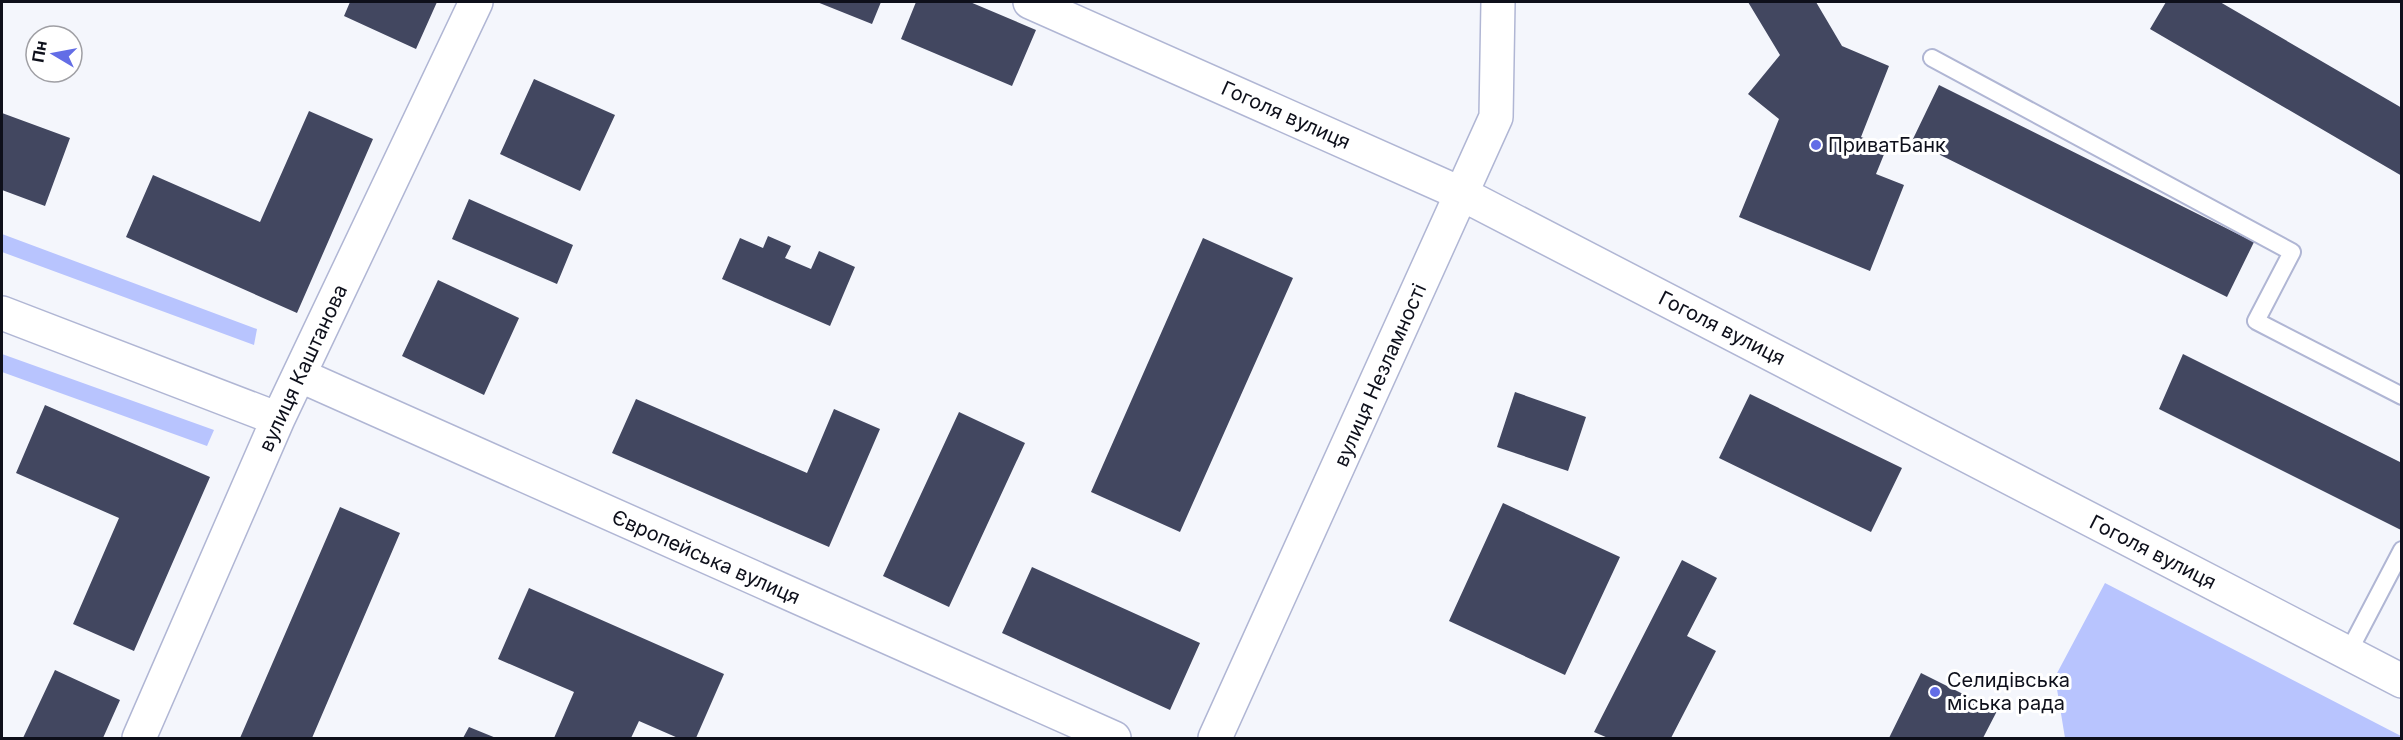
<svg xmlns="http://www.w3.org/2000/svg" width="2403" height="740" viewBox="0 0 2403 740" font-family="Inter,sans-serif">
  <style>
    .forest { fill: #b8c4fe }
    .building { fill: #424760 }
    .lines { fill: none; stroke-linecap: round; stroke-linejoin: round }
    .lane-casing { stroke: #b0b6d4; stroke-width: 20 }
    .street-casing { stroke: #b0b6d4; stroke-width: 36 }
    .lane { stroke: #fff; stroke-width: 16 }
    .street { stroke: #fff; stroke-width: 33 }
    .poi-dot { fill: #636de6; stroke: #fff; stroke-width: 2 }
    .labels { text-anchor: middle; stroke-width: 6; stroke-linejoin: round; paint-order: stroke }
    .street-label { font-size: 20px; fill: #0e101b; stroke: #fff }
    .poi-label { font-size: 20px; fill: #0e101b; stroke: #fff; text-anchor: start }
  </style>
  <rect width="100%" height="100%" fill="#f4f6fc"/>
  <path class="forest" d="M2,234L257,329L254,345L2,252Z
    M2,354L214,430L207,446L2,372Z
    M2105,583L2401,736V738H2065L2055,677Z"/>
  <path class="building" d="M350,2H437L416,49L344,16Z
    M817,2H881L872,24Z
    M916,2H970L1036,30L1012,86L901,39Z
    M1748,2H1816L1842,46L1889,66L1861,137L1887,147L1876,174L1904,185L1870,271L1739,217L1779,119L1748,94L1780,55Z
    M2166,2H2220L2402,108V176L2150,29Z
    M534,79L615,115L580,191L500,154Z
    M1939,85L2254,242L2227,297L1912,141Z
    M309,111L373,139L297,313L126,237L153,175L260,222Z
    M2,113L70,138L45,206L2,190Z
    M469,199L573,245L557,284L452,239Z
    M768,236L791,246L785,258L811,269L819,251L855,267L830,326L722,279L740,238L763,248Z
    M1203,238L1293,278L1180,532L1091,492Z
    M438,280L519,318L484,395L402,356Z
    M2183,354L2402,463L2401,530L2159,409Z
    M1515,392L1586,417L1568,471L1497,447Z
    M1750,394L1902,468L1871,532L1719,458Z
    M636,399L807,473L834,409L880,429L829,547L612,453Z
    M45,405L210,477L134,651L73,624L119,518L16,473Z
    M959,412L1025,443L949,607L883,576Z
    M1503,503L1620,557L1565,675L1449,621Z
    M340,507L400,533L312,738H240Z
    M1682,560L1717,578L1687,636L1716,651L1671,738H1608L1594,732Z
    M1032,567L1200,643L1170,710L1002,633Z
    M529,588L724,674L696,738H678L639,721L631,738H554L574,692L498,659Z
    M55,670L120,700L103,738H23Z
    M1921,673L1997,711L1983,738H1889Z
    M469,727L496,738H463Z"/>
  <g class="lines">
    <g class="lane-casing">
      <path id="lane" d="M1932,58L2292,252L2256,321L2402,396
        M2348,653L2402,550"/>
    </g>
    <g class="street-casing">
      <path id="street" d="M1030,2L1462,194L2402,681
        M2,313L278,419
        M299,375L1114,738
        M139,738L278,419L476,2
        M1215,738L1496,117L1498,2"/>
    </g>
    <use href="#lane" class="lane"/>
    <use href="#street" class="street"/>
  </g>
  <g class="poi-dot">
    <circle cx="1816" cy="145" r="6"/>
    <circle cx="1935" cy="692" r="6"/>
  </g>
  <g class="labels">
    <g class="street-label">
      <text transform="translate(1286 115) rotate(24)" y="7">Гоголя вулиця</text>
      <text transform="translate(1722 328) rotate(27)" y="7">Гоголя вулиця</text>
      <text transform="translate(303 368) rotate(-65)" y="7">вулиця Каштанова</text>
      <text transform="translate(1380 375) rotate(-66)" y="7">вулиця Незламності</text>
      <text transform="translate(2153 552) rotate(27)" y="7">Гоголя вулиця</text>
      <text transform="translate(706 557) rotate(24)" y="7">Європейська вулиця</text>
    </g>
    <g class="poi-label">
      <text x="1828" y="152">ПриватБанк</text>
      <text x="1947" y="687">Селидівська<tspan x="1947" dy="23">міська рада</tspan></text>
    </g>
  </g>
  <rect width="2403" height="740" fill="none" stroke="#0e101b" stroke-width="6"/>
  <g transform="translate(54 54) rotate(280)"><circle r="28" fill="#ffffff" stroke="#9f9fa4" stroke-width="1.5"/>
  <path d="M0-4.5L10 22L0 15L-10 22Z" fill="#636de6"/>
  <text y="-9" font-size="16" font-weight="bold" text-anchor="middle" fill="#0e101b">Пн</text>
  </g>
</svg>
